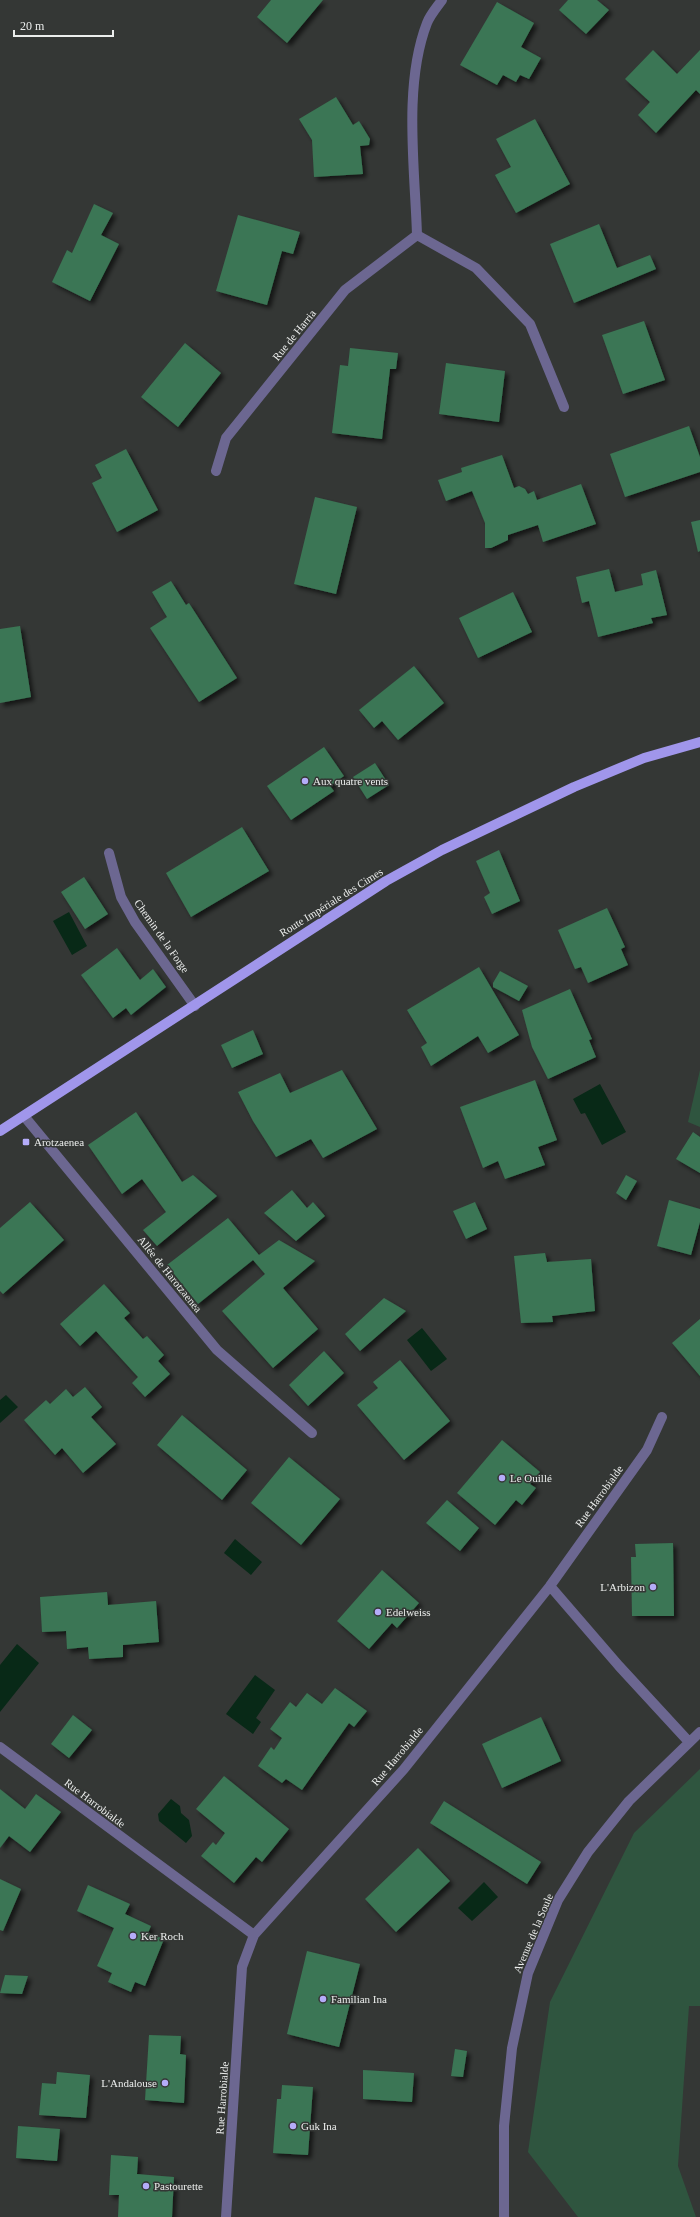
<svg xmlns="http://www.w3.org/2000/svg" width="700" height="2217" viewBox="0 0 700 2217" font-family="Georgia,serif">
  <style>
    .green { fill: #2f553f }
    .water { fill: #082917 }
    .building { fill: #3a7654; filter: url(#shadow) }
    .lines { fill: none; stroke-linecap: round; stroke-linejoin: round }
    .minor { stroke: #6c6791; stroke-width: 10 }
    .major { stroke: #a096eb; stroke-width: 10 }
    .poi-dot { fill: #b4acf9; stroke: #343735; stroke-width: 1.5 }
    .labels { text-anchor: middle; stroke-width: 3; stroke-linejoin: round; paint-order: stroke }
    .street-label { font-size: 11px; fill: #ebedec; stroke: #343735 }
    .poi-label { font-size: 11px; fill: #ebedec; stroke: #343735; text-anchor: start }
  </style>
  <defs>
    <filter id="shadow"><feDropShadow dx="3.5" dy="3.5" stdDeviation="2" flood-color="#0009"/></filter>
  </defs>
  <rect width="100%" height="100%" fill="#343735"/>
  <path class="green" d="M700,1070V1127L688,1122Z
    M700,1769V2006H689L678,2166L696,2217H578L528,2152L550,2002L634,1833Z"/>
  <path class="water" d="M69,912L87,946L72,955L53,921Z
    M600,1084L626,1132L602,1145L585,1113L581,1114L573,1099Z
    M422,1328L447,1359L431,1371L407,1340Z
    M6,1395L18,1407L0,1423V1400Z
    M235,1539L262,1562L251,1575L224,1553Z
    M17,1644L39,1663L0,1712V1665Z
    M255,1675L275,1690L256,1718L261,1722L253,1734L226,1714Z
    M171,1799L180,1806L181,1813L189,1820L192,1836L186,1843L159,1821L158,1814Z
    M484,1882L498,1897L472,1921L458,1908Z"/>
  <path class="building" d="M271,0H323L287,43L257,17Z
    M568,0H597L609,10L586,34L559,10Z
    M497,2L534,23L521,47L541,58L529,79L520,75L516,82L503,75L497,85L460,65Z
    M653,50L677,74L700,50V94L696,90L656,133L638,115L650,102L625,79Z
    M336,97L353,125L359,121L370,139L369,145L360,146L363,174L314,177L312,140L299,119Z
    M535,119L570,184L516,213L495,175L511,167L496,139Z
    M94,204L113,213L101,235L119,244L90,301L52,282L67,250L72,253Z
    M238,215L300,232L293,254L282,251L267,305L216,291Z
    M599,224L617,268L650,255L656,269L574,303L550,244Z
    M644,321L665,380L623,394L602,335Z
    M185,343L221,373L178,427L141,397Z
    M350,348L398,353L396,369H390L382,439L332,433L340,365L348,366Z
    M446,363L505,371L499,422L439,414Z
    M689,426L700,457V472L625,497L610,454Z
    M126,449L158,510L117,532L92,483L102,478L95,465Z
    M502,455L514,488L519,486L525,489L528,494L534,491L537,500L581,484L596,524L543,542L538,525L508,535V540L491,548H485V523L472,491L446,501L438,480L462,472L461,468Z
    M315,497L357,507L336,594L294,584Z
    M700,520V551L698,552L691,522Z
    M609,569L615,592L643,585L641,574L656,570L667,615L651,618L653,623L598,637L589,601L582,603L576,577Z
    M171,581L186,605L189,603L237,678L199,702L150,628L167,617L152,592Z
    M513,592L532,632L478,658L459,618Z
    M20,626L31,697L0,703V629Z
    M414,666L444,703L398,740L382,721L374,728L359,710Z
    M324,747L344,776L330,786L334,791L291,820L267,786Z
    M375,763L389,785L367,799L353,777Z
    M242,827L269,871L191,917L166,873Z
    M499,850L520,901L492,914L484,897L490,893L476,861Z
    M84,877L108,914L85,929L61,892Z
    M607,908L625,947L621,949L628,965L588,983L581,967L575,969L558,930Z
    M117,948L140,980L153,969L166,987L131,1015L126,1008L113,1018L81,975Z
    M479,967L519,1035L488,1053L478,1036L431,1066L421,1047L427,1043L407,1010Z
    M500,971L528,986L519,1001L493,987V983Z
    M570,989L592,1039L589,1040L596,1057L548,1079L532,1047L522,1010Z
    M253,1030L263,1054L232,1068L221,1045Z
    M342,1070L377,1129L323,1158L311,1139L276,1157L253,1121L238,1092L280,1073L290,1093Z
    M535,1080L557,1140L538,1147L545,1165L505,1179L498,1161L483,1168L460,1107Z
    M136,1112L182,1182L193,1175L217,1196L157,1246L143,1230L166,1212L142,1179L122,1194L88,1145Z
    M693,1132L700,1137V1173L676,1159Z
    M626,1175L637,1181L626,1200L616,1193Z
    M292,1190L307,1208L313,1202L325,1216L296,1241L264,1213Z
    M669,1200L700,1209V1222L691,1255L657,1246Z
    M30,1202L64,1240L3,1294L0,1291V1228Z
    M475,1202L487,1229L466,1239L453,1211Z
    M228,1218L259,1255L279,1240L315,1261L283,1288L318,1329L273,1368L222,1311L265,1274L253,1260L198,1304L167,1265Z
    M545,1253L547,1262L591,1259L595,1311L552,1316L553,1322L521,1323L514,1256Z
    M104,1284L130,1313L124,1318L143,1339L147,1336L164,1355L158,1361L170,1374L145,1397L132,1383L138,1377L96,1331L80,1346L60,1324Z
    M384,1298L406,1311L360,1351L345,1334Z
    M700,1319V1376L672,1343Z
    M324,1351L344,1373L308,1406L289,1385Z
    M400,1360L450,1421L404,1460L357,1405L378,1388L373,1382Z
    M85,1387L102,1407L91,1417L116,1444L83,1473L62,1448L55,1455L24,1420L46,1400L50,1404L66,1389L73,1397Z
    M182,1415L247,1470L222,1500L157,1445Z
    M502,1440L540,1472L530,1484L536,1488L522,1505L516,1500L495,1525L457,1493Z
    M289,1457L340,1499L301,1545L251,1503Z
    M447,1500L479,1528L460,1551L426,1523Z
    M673,1543L674,1616H632L631,1557H636L635,1544Z
    M382,1570L419,1603L397,1628L392,1623L369,1649L337,1621Z
    M107,1592L108,1605L156,1601L159,1642L123,1645V1657L89,1659L88,1647L67,1649L66,1631L42,1632L40,1597Z
    M335,1688L367,1711L354,1727L349,1723L302,1790L286,1779L282,1783L258,1766L271,1747L274,1750L282,1738L270,1729L290,1702L296,1707L307,1693L322,1704Z
    M73,1715L92,1730L69,1758L51,1744Z
    M541,1717L561,1761L502,1788L482,1744Z
    M224,1776L289,1829L262,1862L256,1857L234,1883L201,1856L213,1842L216,1845L225,1833L196,1809Z
    M0,1789L25,1809L36,1794L61,1812L30,1852L9,1836L0,1848Z
    M444,1801L541,1862L527,1884L430,1823Z
    M418,1848L450,1881L396,1932L365,1899Z
    M0,1879L21,1889L3,1931L0,1930Z
    M88,1885L130,1904L125,1914L151,1926L148,1933L164,1939L145,1986L135,1982L131,1992L108,1982L112,1973L97,1966L114,1928L77,1911Z
    M307,1951L360,1964L339,2047L287,2034Z
    M5,1975L28,1976L22,1994L0,1993Z
    M149,2035L181,2036L180,2054L186,2055L184,2103L145,2100Z
    M455,2049L467,2051L463,2077L451,2076Z
    M363,2070L414,2073L412,2102L363,2099Z
    M57,2072L90,2075L86,2118L39,2115L42,2083L56,2084Z
    M282,2085L313,2087L308,2155L273,2153L277,2099H281Z
    M18,2126L60,2129L57,2161L16,2158Z
    M111,2155L138,2157L137,2174L174,2177L172,2217H118L119,2195H109Z"/>
  <g class="lines">
    <path class="minor" d="M417,235L476,268L530,324L564,407
      M216,471L226,438L345,290L417,235C415,169 403,85 427,23C430,15 437,7 442,0
      M109,853L121,897L135,922L195,1006
      M24,1116L217,1350L312,1433
      M550,1586L619,1666L689,1742
      M0,1747L254,1935
      M226,2217L242,1967L254,1935L404,1769L550,1586L647,1450L662,1417
      M504,2217V2126L512,2048L528,1973L558,1900L588,1852L629,1801L700,1732"/>
    <path class="major" d="M0,1131L386,881L442,850L574,787L644,758L700,742"/>
  </g>
  <g class="poi-dot">
    <circle cx="305" cy="781" r="4"/>
    <rect x="22" y="1138" width="8" height="8" rx="2"/>
    <circle cx="502" cy="1478" r="4"/>
    <circle cx="653" cy="1587" r="4"/>
    <circle cx="378" cy="1612" r="4"/>
    <circle cx="133" cy="1936" r="4"/>
    <circle cx="323" cy="1999" r="4"/>
    <circle cx="165" cy="2083" r="4"/>
    <circle cx="293" cy="2126" r="4"/>
    <circle cx="146" cy="2186" r="4"/>
  </g>
  <g class="labels">
    <g class="street-label">
      <text transform="translate(294 335) rotate(-51)" y="4">Rue de Harria</text>
      <text transform="translate(331 902) rotate(-32)" y="4">Route Impériale des Cimes</text>
      <text transform="translate(162 936) rotate(55)" y="4">Chemin de la Forge</text>
      <text transform="translate(170 1274) rotate(51)" y="4">Allée de Harotzaenea</text>
      <text transform="translate(599 1496) rotate(-54)" y="4">Rue Harrobialde</text>
      <text transform="translate(397 1756) rotate(-50)" y="4">Rue Harrobialde</text>
      <text transform="translate(95 1803) rotate(37)" y="4">Rue Harrobialde</text>
      <text transform="translate(533 1933) rotate(-67)" y="4">Avenue de la Soule</text>
      <text transform="translate(222 2098) rotate(-86)" y="4">Rue Harrobialde</text>
    </g>
    <g class="poi-label">
      <text x="313" y="785">Aux quatre vents</text>
      <text x="34" y="1146">Arotzaenea</text>
      <text x="510" y="1482">Le Ouillé</text>
      <text x="645" y="1591" text-anchor="end">L'Arbizon</text>
      <text x="386" y="1616">Edelweiss</text>
      <text x="141" y="1940">Ker Roch</text>
      <text x="331" y="2003">Familian Ina</text>
      <text x="157" y="2087" text-anchor="end">L'Andalouse</text>
      <text x="301" y="2130">Guk Ina</text>
      <text x="154" y="2190">Pastourette</text>
    </g>
  </g>
  <path d="M14 30v6h99v-6" fill="none" stroke="#ebedec" stroke-width="2"/>
  <text x="20" y="30" font-size="12" fill="#ebedec" stroke="#343735" stroke-width="3" paint-order="stroke">20 m</text>
</svg>
